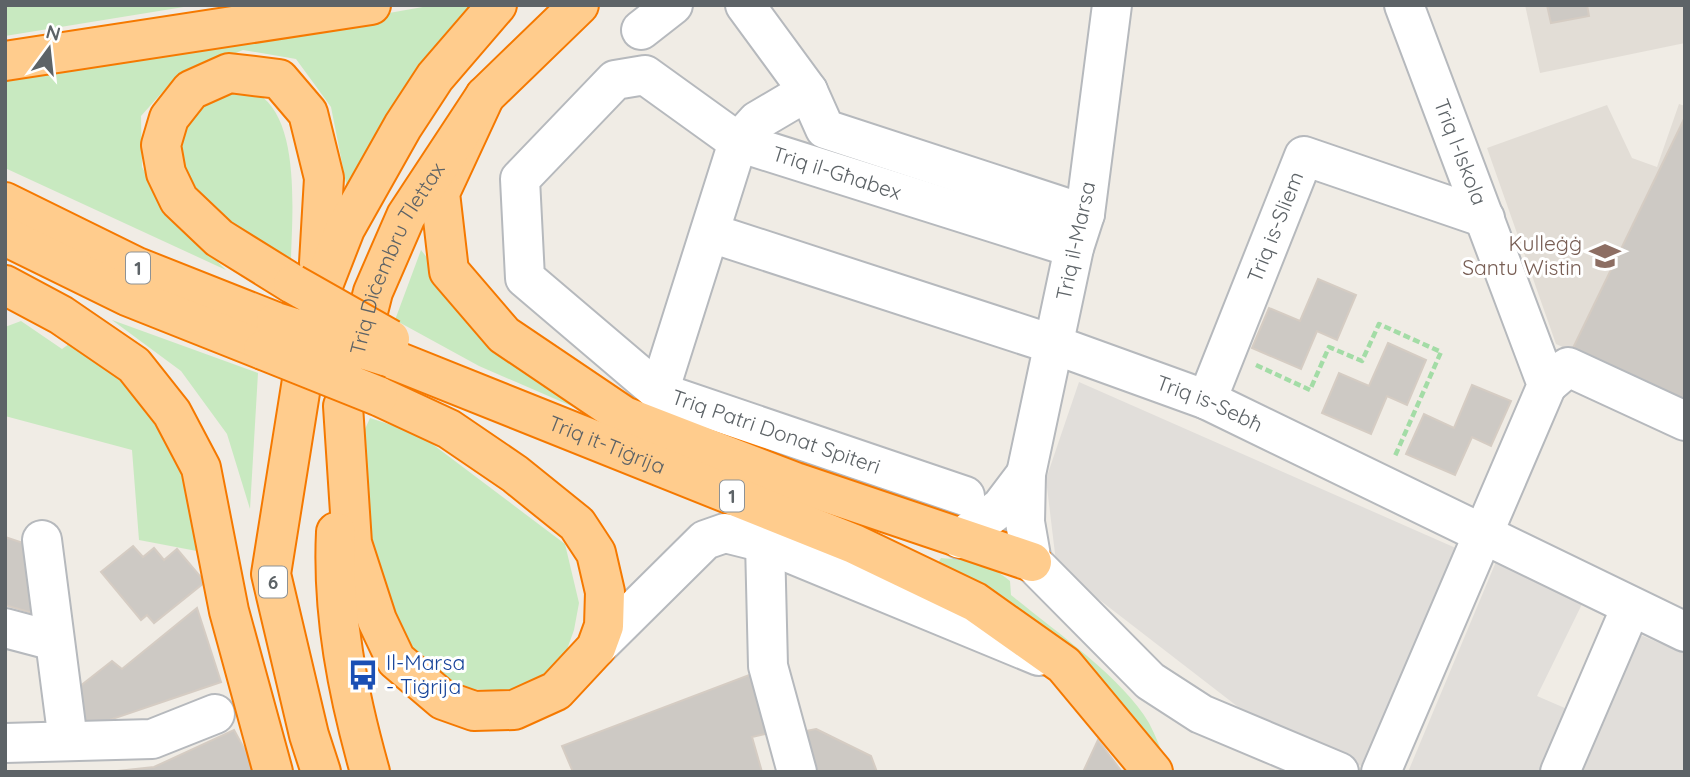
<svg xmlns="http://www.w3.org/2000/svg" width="1690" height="777" viewBox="0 0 1690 777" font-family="Quicksand,sans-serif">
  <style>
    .industrial { fill: #e1deda }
    .education { fill: #e2ddd6 }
    .green { fill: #c8e9c0 }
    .building { fill: #cdc9c4; stroke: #d5ccc3; stroke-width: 2 }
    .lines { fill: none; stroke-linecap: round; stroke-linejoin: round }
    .minor-casing { stroke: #b6b9bd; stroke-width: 42 }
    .highway-casing { stroke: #f57900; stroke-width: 42 }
    .path { stroke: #a3dca6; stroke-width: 4.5; stroke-dasharray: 7 3.5; stroke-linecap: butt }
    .minor { stroke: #fff; stroke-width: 38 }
    .highway { stroke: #ffcc8d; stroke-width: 38 }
    .highway-bridge-casing { stroke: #f57900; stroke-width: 42; stroke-linecap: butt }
    .highway-bridge { stroke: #ffcc8d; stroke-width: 38 }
    .labels { text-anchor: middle; stroke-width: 6; stroke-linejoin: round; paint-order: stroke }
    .shield { fill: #fff; stroke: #8e9295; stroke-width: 2 }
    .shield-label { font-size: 19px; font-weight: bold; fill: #5d6367 }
    .street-label { font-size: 21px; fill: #5d6367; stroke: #fff }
    .education-label { font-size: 21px; fill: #785e54; stroke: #fff; text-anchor: end }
    .transit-label { font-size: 21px; fill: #164399; stroke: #fff; text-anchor: start }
  </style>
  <rect width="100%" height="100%" fill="#f0ece5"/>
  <path class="industrial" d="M1079,382L1458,549L1361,766L1255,720L1097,598L1056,562L1046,479Z
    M1498,557L1585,598L1537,696L1567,709L1541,772H1408Z
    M1636,633L1685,654V772H1575Z"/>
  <path class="education" d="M1525,5H1685V43L1540,73Z
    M1679,104L1685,106V402L1556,344L1487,148L1607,105L1632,158L1657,167Z"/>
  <path class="green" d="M5,5H196L5,36Z
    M434,5H477L347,188L331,107L296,59L243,50L175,78L141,116L142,167L168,214L226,270L5,168V81Z
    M215,85C227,88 247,88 258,94C301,120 292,216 291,259L216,215L182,173L173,139Z
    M421,250L489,336L606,421L479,366L395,320Z
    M112,320L258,373L250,509L227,434L181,371Z
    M21,321L62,349L76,339C118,376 163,418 184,472C194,497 196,526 202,552L139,540L132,450L5,416V327Z
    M370,418L419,434L565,544L579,603L574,630L565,655L543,675L518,691L463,689L414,658L374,581L357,447Z
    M941,558C968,560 989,563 1010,581L1011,595C1053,630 1122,677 1149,723C1156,736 1161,750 1166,763L938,563Z"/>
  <path class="building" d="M1547,5H1587L1589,16L1551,23Z
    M1685,117V402L1572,350Z
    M1318,279L1356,295L1337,340L1317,331L1301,369L1252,348L1269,308L1300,321Z
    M1388,343L1426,360L1407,405L1387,396L1371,434L1322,413L1339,373L1369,386Z
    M1472,385L1511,401L1491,446L1472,437L1455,475L1406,454L1424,414L1454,428Z
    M5,537L35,547L36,614L5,605Z
    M133,546L143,557L154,548L164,560L177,549L205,582L154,623L147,615L141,620L101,572Z
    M197,608L221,682L83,729L79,687L112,661L122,669Z
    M757,672L774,732L752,737L762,772H573L562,746Z
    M816,729L871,756L877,772H812L801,732Z
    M234,730L257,772H108L154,767Z
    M1098,740L1122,772H1083Z"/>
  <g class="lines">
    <g class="minor-casing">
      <g id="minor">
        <path d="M745,5L808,91L825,129L1085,214"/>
        <path d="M1112,5L1085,214L1074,248L1026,474L1025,522L1032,562L1150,681L1201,714L1339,772"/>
        <path d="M641,30L673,5"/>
        <path id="s1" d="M711,233L1055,345L1207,400L1685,632"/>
        <path d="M1547,385L1568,367L1685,421"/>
        <path d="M659,392L738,142L757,121L808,91"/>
        <path id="s2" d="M1207,400L1304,156L1485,218"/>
        <path id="s3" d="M965,496L659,392L525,278L520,179L615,80L645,75L738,142L1074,248"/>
        <path d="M960,539L1001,507L1026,474"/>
        <path d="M42,540L68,741"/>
        <path d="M765,543L768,666L797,772"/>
        <path d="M5,628L54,641"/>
        <path d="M596,648L705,540L725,533L765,543L1039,656"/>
        <path d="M5,743L152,739L215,714"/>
        <path d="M1381,772L1547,385L1404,5"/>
        <path d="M1560,772L1631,607"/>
      </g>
    </g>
    <g class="highway-casing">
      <g id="highway">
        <path d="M5,61L371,5"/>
        <path d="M485,96L440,193L449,271L504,335L624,416L795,482L1032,562"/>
        <path d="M5,202L137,267L276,322"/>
        <path d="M5,236L127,296L263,350"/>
        <path d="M293,284L219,238L179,200L166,173L161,145L169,118L191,90L229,73L279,79L308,113L324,178L319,263"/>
        <path d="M5,285L61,315L134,365L172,413L201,468L229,611L273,772"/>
        <path id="s4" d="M357,355L373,292L406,216L485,96L579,5"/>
        <path id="s5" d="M384,356L854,544L975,602L1064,665L1153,772"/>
        <path d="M343,406L352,543L377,620L396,660L443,700L474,711L514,710L556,691L596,648L604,626L605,592L596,553L577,524L515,474L449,429L378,396"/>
        <path d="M336,532C332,614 348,694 370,772"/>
        <path d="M321,772L309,735L271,574L313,311L345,229L403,126L435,77L497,5"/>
      </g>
    </g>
    <path class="path" d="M1256,365L1310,390L1329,347L1362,361L1379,324L1441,352L1395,456"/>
    <use href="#minor" class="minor"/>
    <use href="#highway" class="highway"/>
    <g class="highway-bridge-casing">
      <path id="highway-bridge" d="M293,284L390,339
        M276,322L384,356
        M263,350L378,396"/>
    </g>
    <use href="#highway-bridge" class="highway-bridge"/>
  </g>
  <defs>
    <g id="school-bare" transform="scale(2.415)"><path d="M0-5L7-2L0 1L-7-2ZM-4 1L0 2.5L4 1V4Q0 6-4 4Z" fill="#8d6e63" stroke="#fff" stroke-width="2.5" paint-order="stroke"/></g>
    <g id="bus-bare" transform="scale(2.415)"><path d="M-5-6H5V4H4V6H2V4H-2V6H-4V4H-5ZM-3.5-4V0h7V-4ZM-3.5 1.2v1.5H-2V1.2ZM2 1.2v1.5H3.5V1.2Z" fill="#1a4fb4" stroke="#fff" stroke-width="2.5" paint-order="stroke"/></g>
  </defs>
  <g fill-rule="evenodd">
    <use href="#school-bare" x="1605" y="256"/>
    <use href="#bus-bare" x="363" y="675"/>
  </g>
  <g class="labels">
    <g class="shield">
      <rect x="126" y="252.5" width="24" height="31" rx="5"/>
      <rect x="720" y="480.5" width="24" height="31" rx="5"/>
      <rect x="259" y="566.5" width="28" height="31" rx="5"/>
    </g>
    <g class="shield-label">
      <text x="138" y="275">1</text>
      <text x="732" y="503">1</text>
      <text x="273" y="589">6</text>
    </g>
    <g class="street-label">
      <text transform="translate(1460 152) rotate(69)" y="7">Triq l-Iskola</text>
      <text dy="7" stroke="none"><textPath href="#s3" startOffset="984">Triq il-Għabex</textPath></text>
      <text dy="7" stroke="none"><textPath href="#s2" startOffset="186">Triq is-Sliem</textPath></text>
      <text transform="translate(1076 241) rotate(-78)" y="7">Triq il-Marsa</text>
      <text dy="7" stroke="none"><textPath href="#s4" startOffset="105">Triq Diċembru Tlettax</textPath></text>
      <text dy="7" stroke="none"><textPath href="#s1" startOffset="527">Triq is-Sebħ</textPath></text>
      <text transform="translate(776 432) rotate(19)" y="7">Triq Patri Donat Spiteri</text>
      <text dy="7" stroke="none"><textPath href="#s5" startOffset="240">Triq it-Tiġrija</textPath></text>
    </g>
    <g class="education-label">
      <text x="1582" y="251">Kulleġġ<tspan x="1582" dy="24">Santu Wistin</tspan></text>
    </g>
    <g class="transit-label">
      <text x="386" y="670">Il-Marsa<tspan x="386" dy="24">- Tiġrija</tspan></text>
    </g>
  </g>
  <rect width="1690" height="777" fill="none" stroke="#5d6367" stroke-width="14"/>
  <g transform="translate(49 49) rotate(15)" stroke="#ffffff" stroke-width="5" paint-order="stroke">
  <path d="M0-5L12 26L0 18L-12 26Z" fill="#5d6367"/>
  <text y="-10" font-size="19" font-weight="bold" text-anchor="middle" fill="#5d6367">N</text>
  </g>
</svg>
